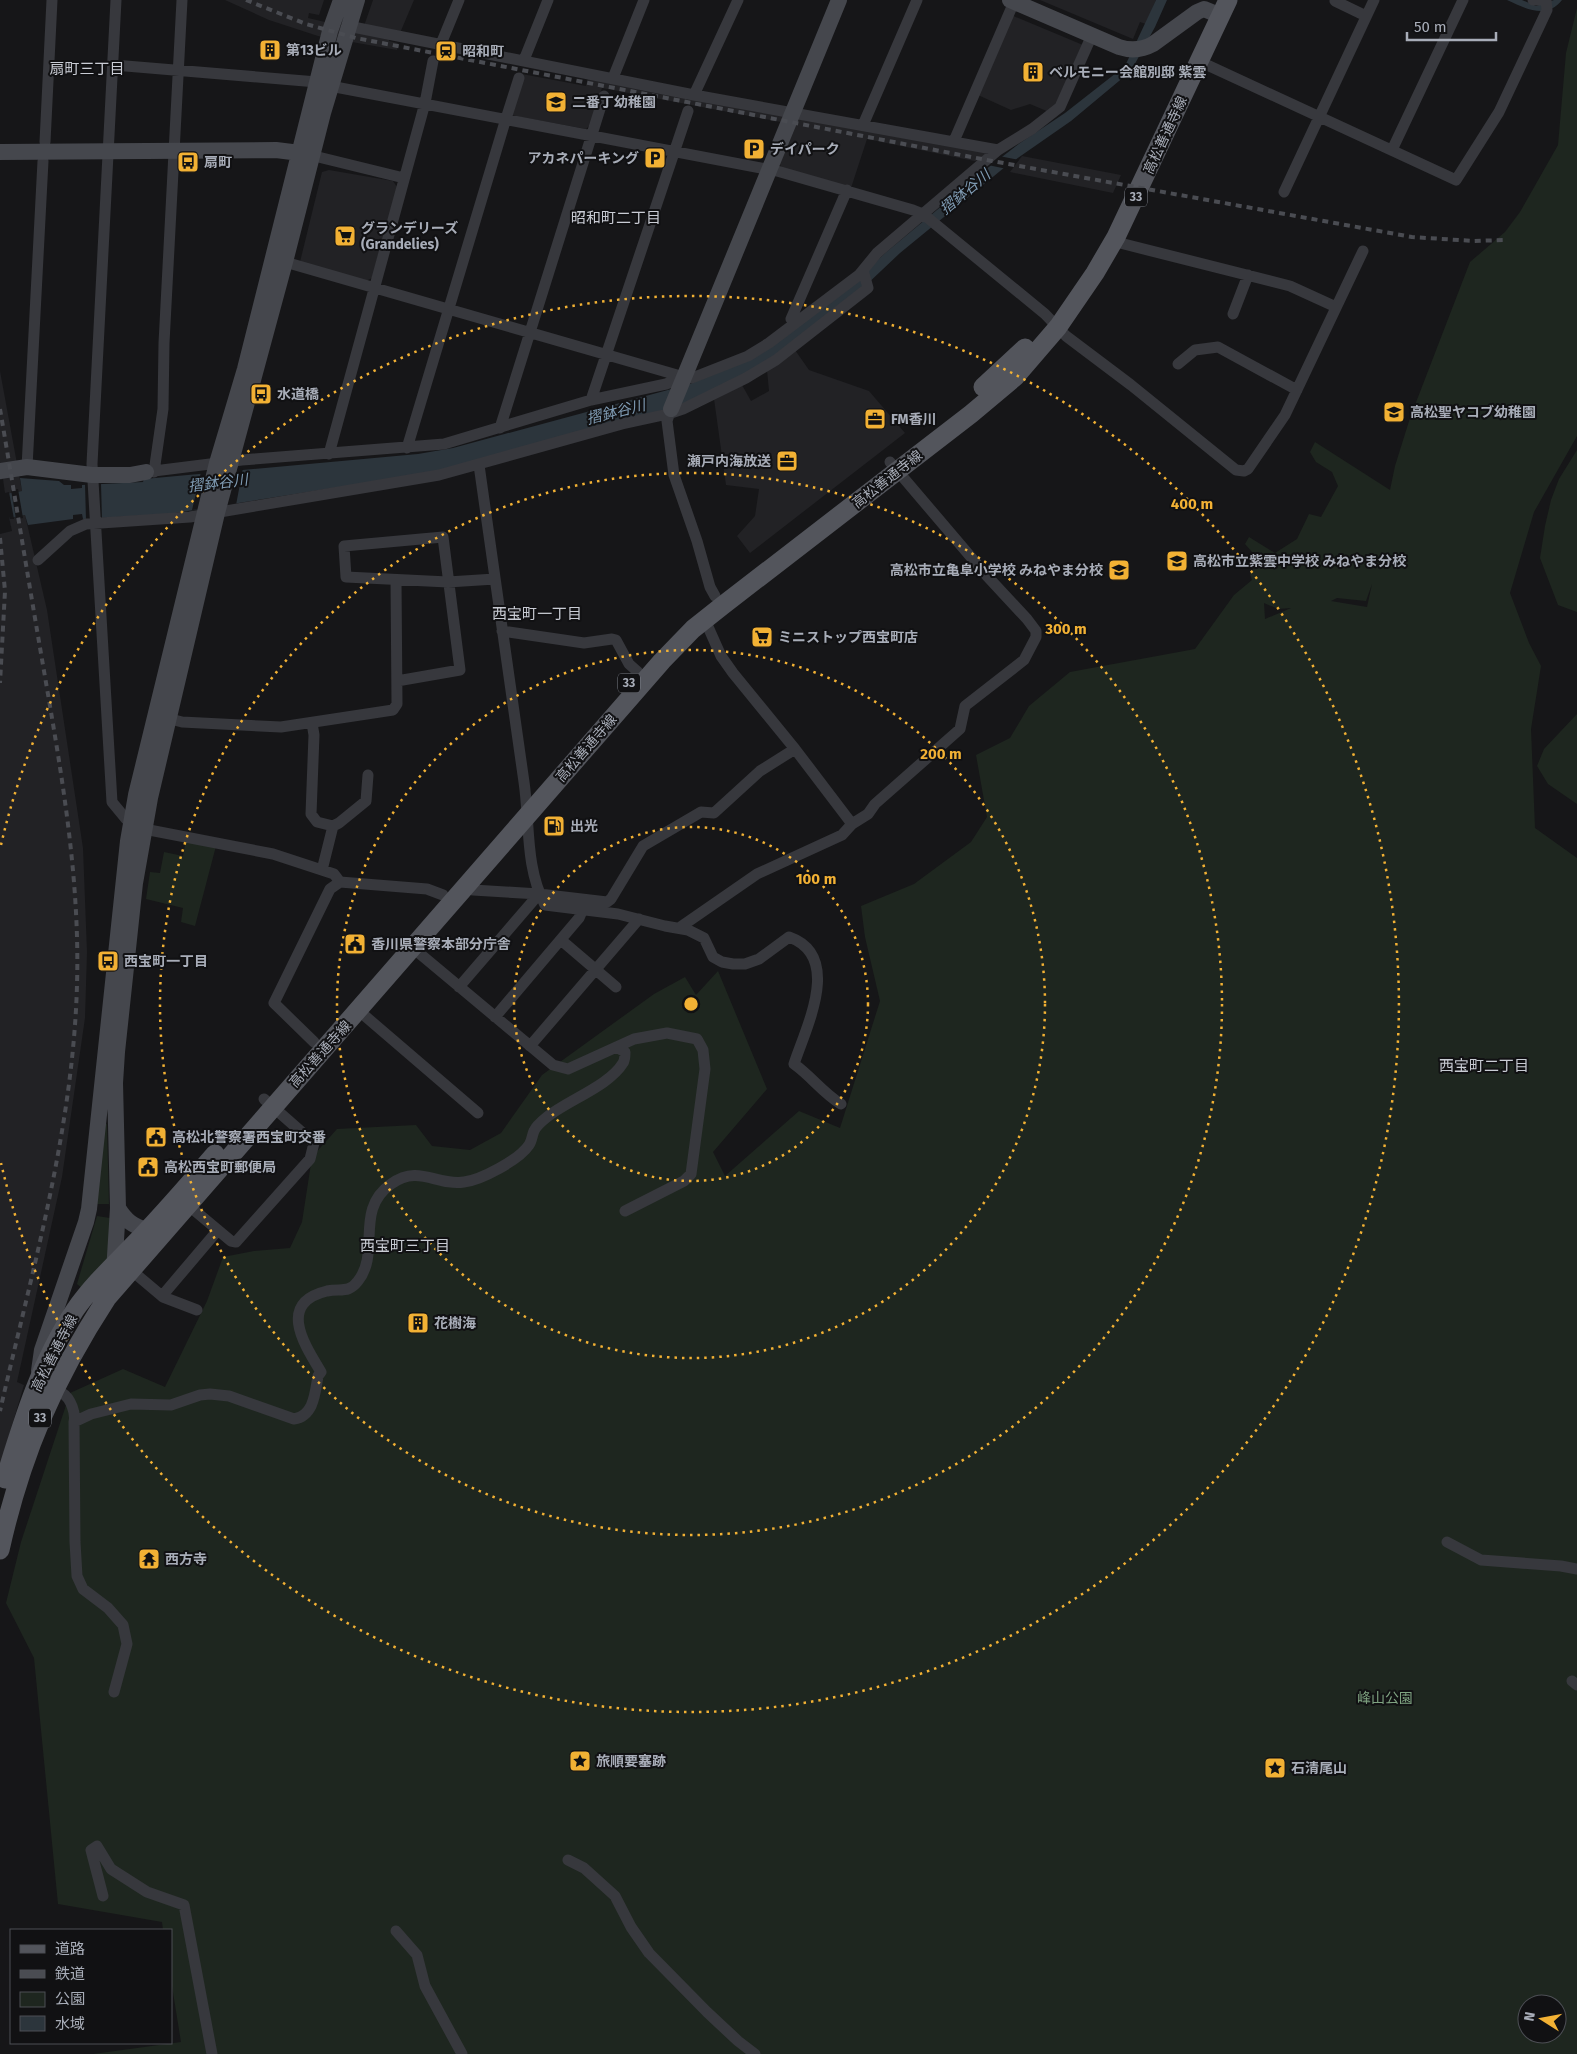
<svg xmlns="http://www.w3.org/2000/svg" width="1577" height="2054" viewBox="0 0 1577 2054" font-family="'Fira Sans','Noto Sans JP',sans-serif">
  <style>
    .built { fill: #222225 }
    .green { fill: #1e261f; fill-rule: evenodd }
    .water { fill: #2c353c }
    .pier { fill: #161618 }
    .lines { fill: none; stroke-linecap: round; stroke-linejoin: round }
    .street { stroke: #37383d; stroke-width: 11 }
    .secondary { stroke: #45474d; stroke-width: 16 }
    .primary { stroke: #53555c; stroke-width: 19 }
    .rail { stroke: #4a4c52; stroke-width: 4; stroke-dasharray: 6 5; stroke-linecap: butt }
    .ring { fill: none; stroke: #f2b134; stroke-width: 2.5; stroke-dasharray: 2.5 5 }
    .labels { text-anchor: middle; stroke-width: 4; stroke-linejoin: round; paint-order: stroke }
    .shield { fill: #111113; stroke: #7b7e86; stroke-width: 1 }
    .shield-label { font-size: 12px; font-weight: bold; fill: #a8adb8 }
    .poi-label { font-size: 14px; font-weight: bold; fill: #a8adb8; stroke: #111113; text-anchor: start }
    .street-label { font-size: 14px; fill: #a8adb8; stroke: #111113 }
    .park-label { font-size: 14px; fill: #7fa381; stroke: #111113 }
    .neighbourhood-label { font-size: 15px; fill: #c9ccd4; stroke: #111113 }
    .water-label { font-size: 15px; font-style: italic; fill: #7f9bb3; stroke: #111113 }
    .centre { fill: #f2b134; stroke: #111113; stroke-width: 2.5 }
    .ring-label { font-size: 15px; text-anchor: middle; font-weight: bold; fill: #f2b134; stroke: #111113; stroke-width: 4; stroke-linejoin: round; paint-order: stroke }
  </style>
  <rect width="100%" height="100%" fill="#161618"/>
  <path class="built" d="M225,0H324L319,15L309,13L308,18L390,37L389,41L398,43L397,50L318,36L269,20Z
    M373,0H414L400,33L364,26Z
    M1040,0H1156L1146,24L1140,22L1133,39Z
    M1011,15L1083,45L1057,106L1049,112L1030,104L1011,110L978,95Z
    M522,74L586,86L588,77L785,113L781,122L602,88L591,124L586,129L510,115Z
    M796,116L986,152L988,155L979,162L867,139L851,188L782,168L779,163Z
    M1022,156L1121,175L1113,193L1010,172Z
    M329,170L393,181L397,187L372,278L366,281L300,262L322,172Z
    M795,350L809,370L869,391L905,433L750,553L737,536L755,516L759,489L726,485L714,399L742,385L751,401L769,391L767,370Z
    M0,371L22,491L5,494L0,481Z
    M25,515L47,610L83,848L87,952L85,1018L62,1177L17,1382L24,1385L0,1466V531L9,518Z"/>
  <path class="green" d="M1577,8V436L1534,512L1510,593L1529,643L1541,666L1531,729L1535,828L1577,858V2054H93L181,2042L171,1980V1930H163L162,1922L58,1904L34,1658L6,1603L21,1542L70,1393L123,1369L165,1387L207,1301L223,1257L254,1251L290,1248L302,1222L312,1157L337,1129L416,1125L432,1146L470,1150L501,1133L542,1075L654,994L685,977L696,995L718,971L767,1089L713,1152L725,1176L799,1111L840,1128L880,1001L865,937L861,906L914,884L971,842L987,817L976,755L1010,738L1029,706L1070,672L1195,649L1234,595L1252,580L1250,574L1259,560L1245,544L1249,537L1275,553L1297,539L1309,514L1321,517L1338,486L1332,472L1316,462L1310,452L1315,442L1390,490L1395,466L1410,418L1470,262L1505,232L1520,212L1558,145L1566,53ZM1372,584L1367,607L1331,601L1337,598L1366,601ZM1264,603L1278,609L1291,608L1265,619ZM1527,2004H1557V2034H1527Z
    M1577,450V612L1558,605L1540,558L1545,526L1551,500L1559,479Z
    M1577,714V804L1548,784L1537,766L1544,749Z
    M186,840L216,846L195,926L181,922L183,908L146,899L150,872L160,873L164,852L183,856Z
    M105,1124H107L109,1204H97Z
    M97,1216L110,1218L109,1259L83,1289L77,1284Z"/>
  <path class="water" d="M1156,0H1167L1155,27L1131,71L1071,121L1005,167L900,253L863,288L780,353L734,381L682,405L434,472L150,517L149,515L83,519L82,514L73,515V519L28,525L25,515L9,518L11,528L0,531L5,494L22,491L20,478L59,481L64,485H71V489L82,488V485L143,482L144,479L418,454L453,448L690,384L749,360L847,289L884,254L985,170L1020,143L1065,113L1125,66Z
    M1507,0H1522L1536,6L1554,0H1562C1547,20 1524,8 1507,0Z"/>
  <path class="pier" d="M999,156L1019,160L1007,169L988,165Z
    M243,468L236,505L192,510L201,472Z
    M3,479L5,493L9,492L14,519H10L9,517L12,531L0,534V480Z
    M85,484H101L102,519L86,520Z
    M18,489L23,518L16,519L11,490Z"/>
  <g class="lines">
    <path class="street" d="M116,0L92,464L112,802L126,819L144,829L273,854L334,874L340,882L427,889L443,895
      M1533,0H1543
      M1335,1L1366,16
      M348,26L694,95L998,150
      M441,44L459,0
      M524,60L548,0
      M1205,64L1456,180L1499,112L1547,10L1546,0
      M114,65L317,82
      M613,78L644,0
      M330,86L777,171L913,210L923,214L1045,314L1066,336L1131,385L1236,470L1244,471L1248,469L1285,415L1363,251
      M694,95L738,0
      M863,125L917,0
      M954,141L1014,2
      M45,142L52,0
      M1392,150L1463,0
      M306,154L404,178
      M1284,192L1374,0
      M1120,243L1290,286L1336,307
      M285,262L684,377
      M1233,314L1248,275
      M794,324L791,319L847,190
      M1178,364L1195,350L1218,347L1297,390
      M591,400L688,111
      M671,409L667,421L674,475L697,541L710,587L715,596
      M500,428L604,96
      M407,448L504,125L519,78
      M329,454L425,103L433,61
      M479,465C494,571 509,676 524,782C530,823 525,867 545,905L618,914L665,926L688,930L704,938L713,957L722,962L733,964H745L759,959L789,937C843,956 806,1027 794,1064C811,1076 823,1093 841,1104
      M27,467L43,161
      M146,472L242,460L444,444L591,400L666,384L684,377L692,378L748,356L769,343L859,275L877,253L998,150L1032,129L1060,107L1092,35
      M154,472L163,409L164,343L182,0
      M38,560L70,531L86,524L190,517L439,475L622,424L668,414L683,409L746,378L776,360L868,288L863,270
      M705,620L721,656L733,673L795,749L852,824L868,814L875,804L960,729L965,706L1024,660L1036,637V631L1027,619L987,576L890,462
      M502,631L584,643L612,639L616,640L629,664L638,672
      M397,681L460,670L443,537L344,546L346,577L448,582L495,579
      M163,717L182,722L281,727L393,710L397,704L396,580
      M312,723L314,735L311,814L317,822L333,826L339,823L366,801L368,775
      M322,870L333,826
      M467,885L473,890L539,894L607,902L611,899L643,846L701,812L714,813L760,771L795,749
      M679,928L757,874L842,835L852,824
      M561,940L616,987
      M413,948L553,1065L568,1069L634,1039L667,1033L697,1039L703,1050L705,1069L691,1174L684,1181L625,1211
      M459,987L539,894
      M358,1010L478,1113
      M495,1017L579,918L582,911
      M314,1042L274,1003L330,889L340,882
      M530,1046L639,919
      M188,1205L231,1241L236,1242L310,1159L314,1143L264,1099
      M131,1270L163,1297L197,1310
      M162,1296L218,1230
      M50,1389C54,1390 59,1391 62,1393C71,1398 76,1414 74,1422L91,1414L131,1404L171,1405L200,1395L210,1394L229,1396L294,1419C314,1416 315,1393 318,1376L321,1372C304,1344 277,1303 327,1291C341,1288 348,1294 358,1281C381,1252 354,1210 391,1184C419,1164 436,1186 464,1182C481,1180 519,1160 529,1145C532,1141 532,1135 534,1131C536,1126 542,1121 547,1117C568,1100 609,1086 623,1063C625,1060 625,1055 625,1052L616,1047
      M74,1422L75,1542L77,1576L83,1589L108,1608L123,1625L127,1644L114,1692
      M1447,1542L1481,1560L1561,1566L1577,1569
      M1572,1681L1577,1685
      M568,1860L584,1868L615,1896L631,1927L649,1953L707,2012L738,2041L755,2054
      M103,1896L91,1850L97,1846L111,1869L147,1892L184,1905L212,2054
      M396,1931L417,1955L425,1986L462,2054"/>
    <path class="secondary" d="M1010,0L1119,47C1131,51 1142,50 1153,44L1197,12L1204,9L1221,16
      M0,152L276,150L300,153L305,162
      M671,409L839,0
      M0,471L27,467L92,475H130L146,472
      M118,1208C126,1221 133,1226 147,1230
      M114,1272L118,1208L115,1083L117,1052L135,883L150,798L217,513L285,262L323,113L357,0
      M39,1371L42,1350L86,1222L89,1209L128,841L136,795L217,463L245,369L330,31L341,0"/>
    <path class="primary" d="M983,387L1025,348
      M5,1479C23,1420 41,1361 75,1310C93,1284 117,1262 139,1239C165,1212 190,1183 215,1154
      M0,1550C21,1455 54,1379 107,1298L662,661L693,629L722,606L971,414L1015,377L1058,327L1095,273L1116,237L1228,0"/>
    <path class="rail" d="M246,0L306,24L356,38L992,161L1412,237L1474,241L1503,240
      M0,409C15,497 29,584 44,671C62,776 80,879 77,985C73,1130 32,1271 0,1411
      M0,538L5,591L0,683"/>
  </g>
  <g class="ring">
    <circle cx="691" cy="1004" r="177"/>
    <circle cx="691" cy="1004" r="354"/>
    <circle cx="691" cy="1004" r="531"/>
    <path d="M1 845A708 708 0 1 1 1 1163"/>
  </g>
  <defs>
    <g id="building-square" transform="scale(1.125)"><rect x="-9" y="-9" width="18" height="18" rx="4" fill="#f2b134" stroke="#111113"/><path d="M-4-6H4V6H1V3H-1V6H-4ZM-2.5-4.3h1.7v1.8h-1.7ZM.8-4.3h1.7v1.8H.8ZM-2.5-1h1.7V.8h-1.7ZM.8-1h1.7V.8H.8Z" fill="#111"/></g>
    <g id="station-square" transform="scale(1.125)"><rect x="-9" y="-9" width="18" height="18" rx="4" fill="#f2b134" stroke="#111113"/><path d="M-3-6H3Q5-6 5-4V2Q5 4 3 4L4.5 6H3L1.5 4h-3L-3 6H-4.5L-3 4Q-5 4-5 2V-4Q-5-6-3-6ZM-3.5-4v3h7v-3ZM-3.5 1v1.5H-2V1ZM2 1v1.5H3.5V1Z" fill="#111"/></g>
    <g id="school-square" transform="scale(1.125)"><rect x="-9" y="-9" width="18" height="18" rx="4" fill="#f2b134" stroke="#111113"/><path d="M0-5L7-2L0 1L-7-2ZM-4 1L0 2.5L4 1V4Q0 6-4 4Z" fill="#111"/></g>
    <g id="parking-square" transform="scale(1.125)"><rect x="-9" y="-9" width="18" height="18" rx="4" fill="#f2b134" stroke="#111113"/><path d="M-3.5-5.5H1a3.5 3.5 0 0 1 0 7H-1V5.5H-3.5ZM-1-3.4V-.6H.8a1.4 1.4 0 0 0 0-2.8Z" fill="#111"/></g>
    <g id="bus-square" transform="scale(1.125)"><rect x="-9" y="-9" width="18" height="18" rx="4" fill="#f2b134" stroke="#111113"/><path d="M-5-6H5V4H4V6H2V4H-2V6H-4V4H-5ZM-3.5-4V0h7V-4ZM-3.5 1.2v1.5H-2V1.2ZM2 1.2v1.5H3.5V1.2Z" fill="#111"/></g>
    <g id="supermarket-square" transform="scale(1.125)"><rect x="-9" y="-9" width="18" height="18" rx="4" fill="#f2b134" stroke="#111113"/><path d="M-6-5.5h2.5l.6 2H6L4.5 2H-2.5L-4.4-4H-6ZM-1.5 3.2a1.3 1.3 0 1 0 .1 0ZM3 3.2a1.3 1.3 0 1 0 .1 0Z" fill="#111"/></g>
    <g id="office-square" transform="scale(1.125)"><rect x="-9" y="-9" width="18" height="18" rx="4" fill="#f2b134" stroke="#111113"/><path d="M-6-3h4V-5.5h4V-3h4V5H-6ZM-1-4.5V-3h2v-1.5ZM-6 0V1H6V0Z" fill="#111"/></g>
    <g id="fuel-square" transform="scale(1.125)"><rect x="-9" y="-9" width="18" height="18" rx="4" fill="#f2b134" stroke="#111113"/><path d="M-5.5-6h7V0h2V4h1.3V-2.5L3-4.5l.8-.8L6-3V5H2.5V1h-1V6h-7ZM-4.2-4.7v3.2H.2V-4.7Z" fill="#111"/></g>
    <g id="civic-square" transform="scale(1.125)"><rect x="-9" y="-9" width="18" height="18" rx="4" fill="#f2b134" stroke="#111113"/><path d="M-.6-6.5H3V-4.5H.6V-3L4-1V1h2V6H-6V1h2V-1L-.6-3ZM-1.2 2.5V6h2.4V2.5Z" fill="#111"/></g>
    <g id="temple-square" transform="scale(1.125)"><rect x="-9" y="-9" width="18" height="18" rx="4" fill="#f2b134" stroke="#111113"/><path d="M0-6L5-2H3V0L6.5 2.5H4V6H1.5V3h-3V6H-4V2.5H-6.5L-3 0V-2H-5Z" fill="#111"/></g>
    <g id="sight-square" transform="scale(1.125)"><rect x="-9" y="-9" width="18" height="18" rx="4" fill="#f2b134" stroke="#111113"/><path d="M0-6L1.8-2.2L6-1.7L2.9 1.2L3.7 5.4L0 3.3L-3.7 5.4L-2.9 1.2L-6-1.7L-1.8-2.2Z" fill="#111"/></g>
  </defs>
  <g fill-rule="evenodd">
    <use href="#building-square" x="270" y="50"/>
    <use href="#station-square" x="446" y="51"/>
    <use href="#building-square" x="1033" y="72"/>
    <use href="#school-square" x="556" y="102"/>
    <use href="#parking-square" x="754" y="149"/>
    <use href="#parking-square" x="655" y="158"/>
    <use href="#bus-square" x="188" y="162"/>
    <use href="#supermarket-square" x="345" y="236"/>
    <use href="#bus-square" x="261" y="394"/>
    <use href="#school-square" x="1394" y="412"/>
    <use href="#office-square" x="875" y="419"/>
    <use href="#office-square" x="787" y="461"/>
    <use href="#school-square" x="1177" y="561"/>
    <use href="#school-square" x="1119" y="570"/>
    <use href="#supermarket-square" x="762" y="637"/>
    <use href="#fuel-square" x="554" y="826"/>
    <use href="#civic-square" x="355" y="944"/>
    <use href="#bus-square" x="108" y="961"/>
    <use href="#civic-square" x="156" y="1137"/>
    <use href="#civic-square" x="148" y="1167"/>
    <use href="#building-square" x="418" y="1323"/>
    <use href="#temple-square" x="149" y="1559"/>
    <use href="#sight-square" x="580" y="1761"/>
    <use href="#sight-square" x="1275" y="1768"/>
  </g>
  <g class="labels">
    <g class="shield">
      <rect x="1125" y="187.5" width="22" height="19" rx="4"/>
      <rect x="618" y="673.5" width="22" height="19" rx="4"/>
      <rect x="29" y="1408.5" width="22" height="19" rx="4"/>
    </g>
    <g class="shield-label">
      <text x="1136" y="201">33</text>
      <text x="629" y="687">33</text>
      <text x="40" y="1422">33</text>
    </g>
    <g class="poi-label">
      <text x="286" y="55">第13ビル</text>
      <text x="462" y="56">昭和町</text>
      <text x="1049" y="77">ベルモニー会館別邸 紫雲</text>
      <text x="572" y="107">二番丁幼稚園</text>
      <text x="770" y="154">デイパーク</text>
      <text x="639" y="163" text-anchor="end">アカネパーキング</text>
      <text x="204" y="167">扇町</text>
      <text x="361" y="233">グランデリーズ<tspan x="361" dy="16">(Grandelies)</tspan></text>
      <text x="277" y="399">水道橋</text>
      <text x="1410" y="417">高松聖ヤコブ幼稚園</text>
      <text x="891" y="424">FM香川</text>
      <text x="771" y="466" text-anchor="end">瀬戸内海放送</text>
      <text x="1193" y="566">高松市立紫雲中学校 みねやま分校</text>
      <text x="1103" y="575" text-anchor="end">高松市立亀阜小学校 みねやま分校</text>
      <text x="778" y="642">ミニストップ西宝町店</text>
      <text x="570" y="831">出光</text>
      <text x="371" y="949">香川県警察本部分庁舎</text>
      <text x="124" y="966">西宝町一丁目</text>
      <text x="172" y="1142">高松北警察署西宝町交番</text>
      <text x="164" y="1172">高松西宝町郵便局</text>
      <text x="434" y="1328">花樹海</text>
      <text x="165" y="1564">西方寺</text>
      <text x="596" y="1766">旅順要塞跡</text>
      <text x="1291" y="1773">石清尾山</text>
    </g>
    <g class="street-label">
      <text transform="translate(1165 135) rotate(-65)" y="5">高松善通寺線</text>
      <text transform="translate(887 479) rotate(-38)" y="5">高松善通寺線</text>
      <text transform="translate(586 748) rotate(-49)" y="5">高松善通寺線</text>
      <text transform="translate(320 1054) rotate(-48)" y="5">高松善通寺線</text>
      <text transform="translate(54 1353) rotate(-63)" y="5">高松善通寺線</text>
    </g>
    <g class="park-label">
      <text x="1385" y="1703">峰山公園</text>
    </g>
    <g class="neighbourhood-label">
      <text x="87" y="74">扇町三丁目</text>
      <text x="616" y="223">昭和町二丁目</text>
      <text x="537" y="619">西宝町一丁目</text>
      <text x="1484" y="1071">西宝町二丁目</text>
      <text x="405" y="1251">西宝町三丁目</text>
    </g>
    <g class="water-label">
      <text transform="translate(965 192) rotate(-40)" y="5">摺鉢谷川</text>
      <text transform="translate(616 412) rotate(-14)" y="5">摺鉢谷川</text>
      <text transform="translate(218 483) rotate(-7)" y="5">摺鉢谷川</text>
    </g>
  </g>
  <circle cx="691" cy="1004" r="8" class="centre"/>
  <g class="ring-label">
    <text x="1192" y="509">400 m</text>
    <text x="1066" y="634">300 m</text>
    <text x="941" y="759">200 m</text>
    <text x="816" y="884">100 m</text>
  </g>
  <rect x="10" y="1929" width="162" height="115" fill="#111113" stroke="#4d4f55"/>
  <rect x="20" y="1945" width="25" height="8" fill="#53555c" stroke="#4d4f55"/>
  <text x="55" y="1954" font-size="15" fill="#a8adb8">道路</text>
  <rect x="20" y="1970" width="25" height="8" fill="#4a4c52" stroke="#4d4f55"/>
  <text x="55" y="1979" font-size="15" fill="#a8adb8">鉄道</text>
  <rect x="20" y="1992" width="25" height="15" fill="#1e261f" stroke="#4d4f55"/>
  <text x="55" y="2004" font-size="15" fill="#a8adb8">公園</text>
  <rect x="20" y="2016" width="25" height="15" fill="#2c353c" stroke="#4d4f55"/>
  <text x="55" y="2029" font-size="15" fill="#a8adb8">水域</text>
  <g transform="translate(1542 2019) rotate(281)"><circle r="24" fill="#111113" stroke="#4d4f55"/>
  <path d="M0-4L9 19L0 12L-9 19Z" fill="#f2b134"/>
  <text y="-8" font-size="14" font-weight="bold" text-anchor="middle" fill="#a8adb8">N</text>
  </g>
  <path d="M1407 32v8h89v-8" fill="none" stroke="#a8adb8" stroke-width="2.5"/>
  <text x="1414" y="32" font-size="15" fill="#a8adb8" stroke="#111113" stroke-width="4" paint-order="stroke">50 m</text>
</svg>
